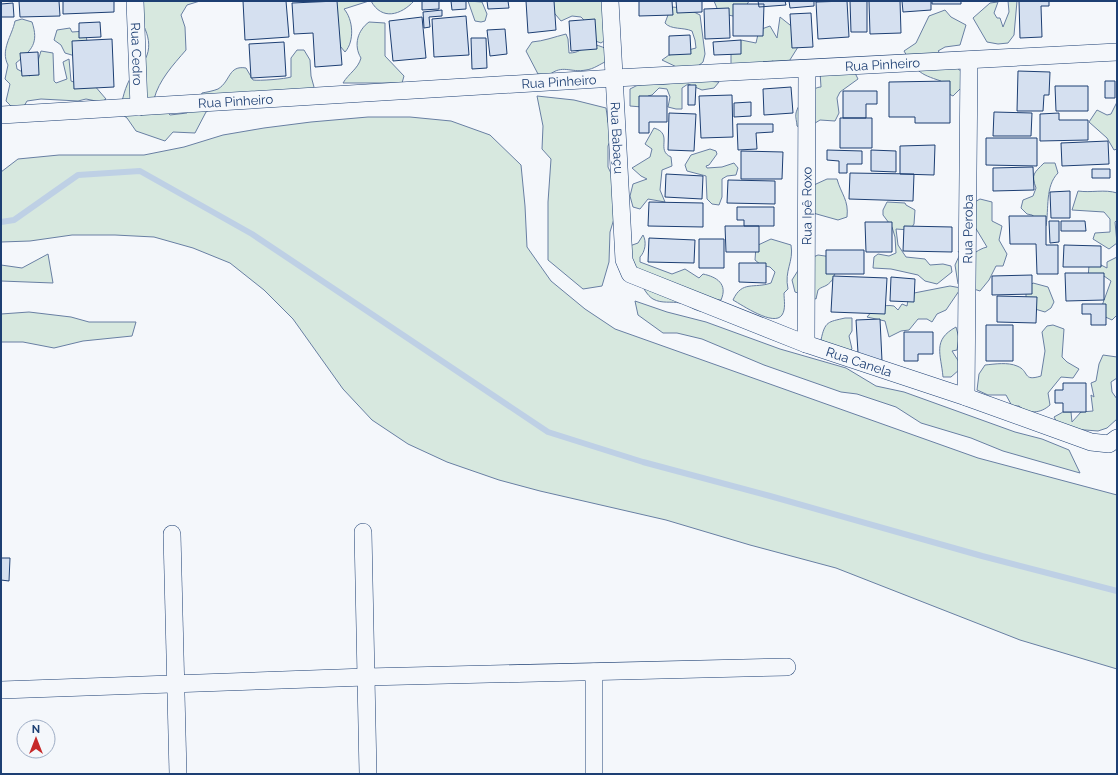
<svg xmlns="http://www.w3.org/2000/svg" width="1118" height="775" viewBox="0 0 1118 775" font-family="Raleway,sans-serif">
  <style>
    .green { fill: #d7e8df; stroke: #687fa3 }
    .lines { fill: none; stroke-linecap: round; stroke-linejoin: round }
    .stream { stroke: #bed0e5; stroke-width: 6 }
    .building { fill: #d5e0f0; stroke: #1d3f73 }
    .street-casing { stroke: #1d3f73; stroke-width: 18 }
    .street { stroke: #f4f7fb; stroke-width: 17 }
    .labels { text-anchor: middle; stroke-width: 3; stroke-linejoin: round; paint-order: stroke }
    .street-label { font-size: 13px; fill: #1d3f73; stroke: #f4f7fb }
  </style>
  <rect width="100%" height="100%" fill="#f4f7fb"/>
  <path class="green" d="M128,1H200L187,5L181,15L185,27L186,50C173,65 159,80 154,99L170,115L187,113L200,99L202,93C207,92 213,91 218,89C231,81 228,65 246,68L253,80C259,81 285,79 291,77V58L297,50H304L310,60L311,76L314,87L309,91L212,108L206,112L195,133L173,132L165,141L136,131L127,118L120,113C122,99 125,87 132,75C137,68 145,62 147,55C154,36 138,15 128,1Z
    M323,1H369L344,9C353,19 355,41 345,52L331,35L322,7Z
    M371,1H414C401,15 382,21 371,1Z
    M468,1L482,2L487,14L485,21L481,22L475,21Z
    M549,1H605L608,38L601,43L590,39L588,24L581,17L572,16L561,21L550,8Z
    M714,1H749L742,13L733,16L719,13Z
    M1008,1H1017L1014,35L1008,43L998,44L987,42L973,18L990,3L998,2L994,13L997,18H1000L1003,27L1009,12Z
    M671,7L686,8L700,15L705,54L703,62L692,71L683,70L662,60L669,55L696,48L695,40L692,31C683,27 671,30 665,23Z
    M945,10L951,17L966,25L960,45L945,47L938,51L964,74L963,86L953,96L945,92L941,81C919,74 916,71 904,51L916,43L929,16Z
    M780,17L795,29L798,47L788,63L778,65L773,61L742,70L731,69V47L741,40L756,43L759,30L770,26L777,38Z
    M22,19L32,22C39,43 32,50 16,63L17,69L30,76L35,70L41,51L53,53L54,81L56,83L67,79L63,62L69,59L71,81L82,85H94L106,99L101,102L86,99L78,101L41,99L27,101L23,108L11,106L6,101L10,84L5,79L8,65C0,50 12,36 15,21Z
    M369,22L385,23V56L404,76L402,83H343C349,73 358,69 361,58C353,45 358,30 369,22Z
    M70,28L72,32L86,31L87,44L75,56L65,53L61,45L54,40L57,30Z
    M566,34L568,39L569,53C588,53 581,37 607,49V61C600,64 594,69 586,70C570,73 563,64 549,75L538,74L526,51L532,42C544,41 554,37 566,34Z
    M820,72L855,73L858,79L840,92L837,98L839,113L835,121L820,120L804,130L797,126C797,122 795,117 796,113C798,104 811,87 821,87Z
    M682,79L719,82L714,88L702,90L688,84L682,88V109H676L668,107L670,97L667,89L659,88L652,95L648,96L642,107L630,106V89C646,78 666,90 682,79Z
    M537,96L574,100L606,108L608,122L613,134L608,146V167L617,186L616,212L610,232L609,262L602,286L583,289L548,260V202L551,159L542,149L543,126Z
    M1117,102V149L1114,150L1107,138L1089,122L1097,110L1107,115L1111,114Z
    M368,117H410L451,121L490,135L521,165L525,206L527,247L551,281L585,309L615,329L978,458L1117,495V669L1020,640L836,568L750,545L666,520L540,491L499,480L447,462L408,444L372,420L343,389L293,319L264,290L230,263L193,248L154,237L115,235H72L30,241L1,242V172L18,159L59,155H144L184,147L223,135L264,128L311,122Z
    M654,128C674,134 655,150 671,157L672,166L662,170L660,190L665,202L648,199L640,209L633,207L630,196L633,184L647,179L641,176L632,168L650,157L652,149L645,144Z
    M710,149L716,151L717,154L709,165L706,166L707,168L722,167L734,163L738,168L736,175L727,176L722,179V197L719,205L712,204L707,199L706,176L687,171L685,165L691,155Z
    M1044,163H1055L1058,173C1045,186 1049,209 1046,226L1032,215L1027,214L1021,208L1023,200L1033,196L1036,188C1031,174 1034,173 1044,163Z
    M827,179H837C841,194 849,200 847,217L838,220L813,213L803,190Z
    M1078,191C1091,193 1105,189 1117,193V220L1115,222L1117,243L1109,249L1093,239L1095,233L1110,232V219L1104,212L1072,210Z
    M980,199L992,202V221L1002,226L999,240L1007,254L1003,266H996L989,280L980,291L958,284L955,265L960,254L958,251L964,257C974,255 978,249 987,247L975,227L973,203Z
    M887,202L905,203L906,205L915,210L914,224L910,230L896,229L898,245L906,257L925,259L930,265L943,264L951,266L952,272L937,284L925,281L918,275L891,269L873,268L874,257L878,254L889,256L896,253L895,237L892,227L883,215V210Z
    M643,235C647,242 645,252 640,257V262L672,274L685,269L699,278L703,274C717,277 728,284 721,300H711L706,312C692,311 689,304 680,303C671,301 662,304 653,299C642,293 630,259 624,248L638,243Z
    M771,239L791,245C794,262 784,270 788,289L784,293C784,300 786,309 782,315C774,327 742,305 733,300C742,280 754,289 771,283L775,272L770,267L761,265L755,260L756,246Z
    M48,254L53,283L1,281V265L22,268Z
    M818,255L832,257C837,267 837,278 827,285C824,287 821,287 818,290L816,299L795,292L792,280L804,261Z
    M1117,257V315L1112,320L1099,314L1111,281L1104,276L1099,283L1088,279L1089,265L1099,264L1107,268V262Z
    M1033,283L1048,287L1054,302L1051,308L1045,312L1035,309L1026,299V289Z
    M950,286L961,288L946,310L937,314L932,322L927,319H918L909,330L901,331L889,337L885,321L867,317C874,308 883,304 894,306L898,310L902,304L907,306L909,294Z
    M635,301L667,312L706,322L780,349L846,368L876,386L904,392L1015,432L1042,439L1069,450L1080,473L1003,451L971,438L921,423L896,407L857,394L841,392L764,365L702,339L677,333H663L638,315Z
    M29,312L71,317L89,322H136L132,336L83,341L54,348L23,342H1V314Z
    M845,318H852V331L849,336L852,349L849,352L821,340C825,321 828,322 845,318Z
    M1053,325L1064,329L1062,357L1067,362L1079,369L1073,378L1061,377L1048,393L1050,405C1040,414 1028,414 1019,406H1012L1006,395H988L977,390L979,374L985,365C995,364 1008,362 1017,366C1030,371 1022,382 1041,376L1045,351L1042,332L1047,326Z
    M956,327L959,338L957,350L952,351L959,362L960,369L951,377H943C941,354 932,340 956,327Z
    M1103,355L1117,357V378L1111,382L1112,392L1117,399V419L1107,428L1098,431L1060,428L1054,417L1063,412H1071L1072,422L1081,412L1093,411L1091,395L1094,397L1091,383L1096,381L1099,364Z"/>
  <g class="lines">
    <path class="stream" d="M1,222L14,220L78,175L140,171L252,234L548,432L643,462L770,496L982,556L1117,591"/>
  </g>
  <path class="building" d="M19,1H59L60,16L20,17Z
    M63,1H114V12L63,14Z
    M243,1H286L289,37L245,40Z
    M337,1L342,65L315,67L313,33L294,34L292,3Z
    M422,1H439V9L422,10Z
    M451,1H466V9L452,10Z
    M487,1H508L509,8L488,9Z
    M526,1H554L556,30L528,33Z
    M639,1H672L673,15L639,16Z
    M676,1H702V12L677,13Z
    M758,1H785L786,5L759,7Z
    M789,1H814V6L790,8Z
    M847,1L849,37L818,39L816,2Z
    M850,1H867V32H851Z
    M869,1H900L901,33L870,34Z
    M902,1H931V10L903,12Z
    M932,1H961V4H932Z
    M1019,1H1049V6H1041L1042,37L1020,38Z
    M13,3L14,17H1V4Z
    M733,4H764L763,36H733Z
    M729,8L730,38L705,39L704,9Z
    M442,10V16L429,17L430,27L424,28L423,12Z
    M811,13L813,47L792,48L790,14Z
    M466,16L469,55L434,57L432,19Z
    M422,17L426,58L393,61L389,21Z
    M595,19L597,49L571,51L569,21Z
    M100,22L101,37L79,38V23Z
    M505,29L507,54L490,56L487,30Z
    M690,35L691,54L669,55V36Z
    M471,38H486L487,68L472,69Z
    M112,39L114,87L74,89L72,41Z
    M741,40V54L714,55L713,42Z
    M284,42L286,76L251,78L249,44Z
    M38,52L39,75L22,76L20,53Z
    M1018,71L1050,72L1049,95H1044L1043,111H1017Z
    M950,81V123H915V117H889V82Z
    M1105,81H1115V98H1105Z
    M688,85H696L695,105H688Z
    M1055,86H1088V111H1056Z
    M791,87L793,113L764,115L763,89Z
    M843,91H877V104H866V118H843Z
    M732,95L733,137L701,138L699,96Z
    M639,96H667V122H649V133H639Z
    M751,102V116L734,117V103Z
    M994,112L1032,113L1031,136H993Z
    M669,113L696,114L694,151L668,150Z
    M1059,113V120H1088V140L1040,141V114Z
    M840,118H872V148H840Z
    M737,124H773V132L756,133L757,149L738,150Z
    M986,138H1037V166L986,165Z
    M1108,141L1109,164L1062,166L1061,143Z
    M935,145L934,175L900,174V146Z
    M827,150L862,151V164H847V173H839V161L827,160Z
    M871,150L896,151V172L871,171Z
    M741,151L783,152L782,179H741Z
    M1033,167L1034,190L993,191V168Z
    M1092,169H1110V178H1092Z
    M850,173L914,174L913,201L849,199Z
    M666,174L703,176L702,199L665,197Z
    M728,180L775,181V204L727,203Z
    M1070,191V218H1051L1050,192Z
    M649,202L703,203V227L648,226Z
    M737,207H774V226H744V220H737Z
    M1009,216H1046V245H1058V274H1037L1036,244H1010Z
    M1049,221H1059V242L1050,243Z
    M1061,221H1085L1086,231H1061Z
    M865,222H892V252H866Z
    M725,226H759V252H726Z
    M904,226L952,227V252L903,251Z
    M649,238L695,240L694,263L648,262Z
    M699,239H724V268H699Z
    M1064,245L1101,246V267H1063Z
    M826,250H864V274H826Z
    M739,263H766V283L739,282Z
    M1065,273H1104V300L1066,301Z
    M1032,275V294L992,295V276Z
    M833,276L887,278L885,314L831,312Z
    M891,277L915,279L914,302L890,301Z
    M997,296L1037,297L1036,323L997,322Z
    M1082,304H1106V325H1091V314H1082Z
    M880,319L882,361L858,353L856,320Z
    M986,325H1013V361H986Z
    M904,332H933V354H918V361H904Z
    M1063,383H1086V412H1063V403H1055V390H1063Z
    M1,558H10L9,581L1,580Z"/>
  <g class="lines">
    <g class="street-casing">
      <g id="street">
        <path id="s1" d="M135,1L139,107"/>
        <path id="s2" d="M610,1L624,260L630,274L806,344L966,397L1091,442L1109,444L1117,438"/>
        <path id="s3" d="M1,115L615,78L1117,52"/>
        <path id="s4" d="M806,344L807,69"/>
        <path id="s5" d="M966,397L969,60"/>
        <path d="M363,532L368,774"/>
        <path d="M172,534L178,774"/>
        <path d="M594,672V774"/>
        <path d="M1,690L366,677L787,667"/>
      </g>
    </g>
    <use href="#street" class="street"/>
  </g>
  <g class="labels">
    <g class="street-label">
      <text dy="5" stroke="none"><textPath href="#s1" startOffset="53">Rua Cedro</textPath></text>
      <text dy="5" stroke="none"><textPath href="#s3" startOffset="883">Rua Pinheiro</textPath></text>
      <text dy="5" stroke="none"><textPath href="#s3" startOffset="559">Rua Pinheiro</textPath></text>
      <text dy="5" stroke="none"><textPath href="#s3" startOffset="235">Rua Pinheiro</textPath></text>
      <text dy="5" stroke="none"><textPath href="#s2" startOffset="137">Rua Babaçu</textPath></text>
      <text dy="5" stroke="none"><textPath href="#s4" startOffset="138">Rua Ipê Roxo</textPath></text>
      <text dy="5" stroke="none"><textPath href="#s5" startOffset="168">Rua Peroba</textPath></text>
      <text dy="5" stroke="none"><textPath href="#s2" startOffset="520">Rua Canela</textPath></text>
    </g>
  </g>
  <rect width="1118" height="775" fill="none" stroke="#1d3f73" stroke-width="4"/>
  <g transform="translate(36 739)"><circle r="19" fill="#f4f7fb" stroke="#9eadc5"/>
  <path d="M0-3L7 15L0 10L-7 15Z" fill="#c62828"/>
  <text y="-6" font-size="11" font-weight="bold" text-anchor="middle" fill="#1d3f73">N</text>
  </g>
</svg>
